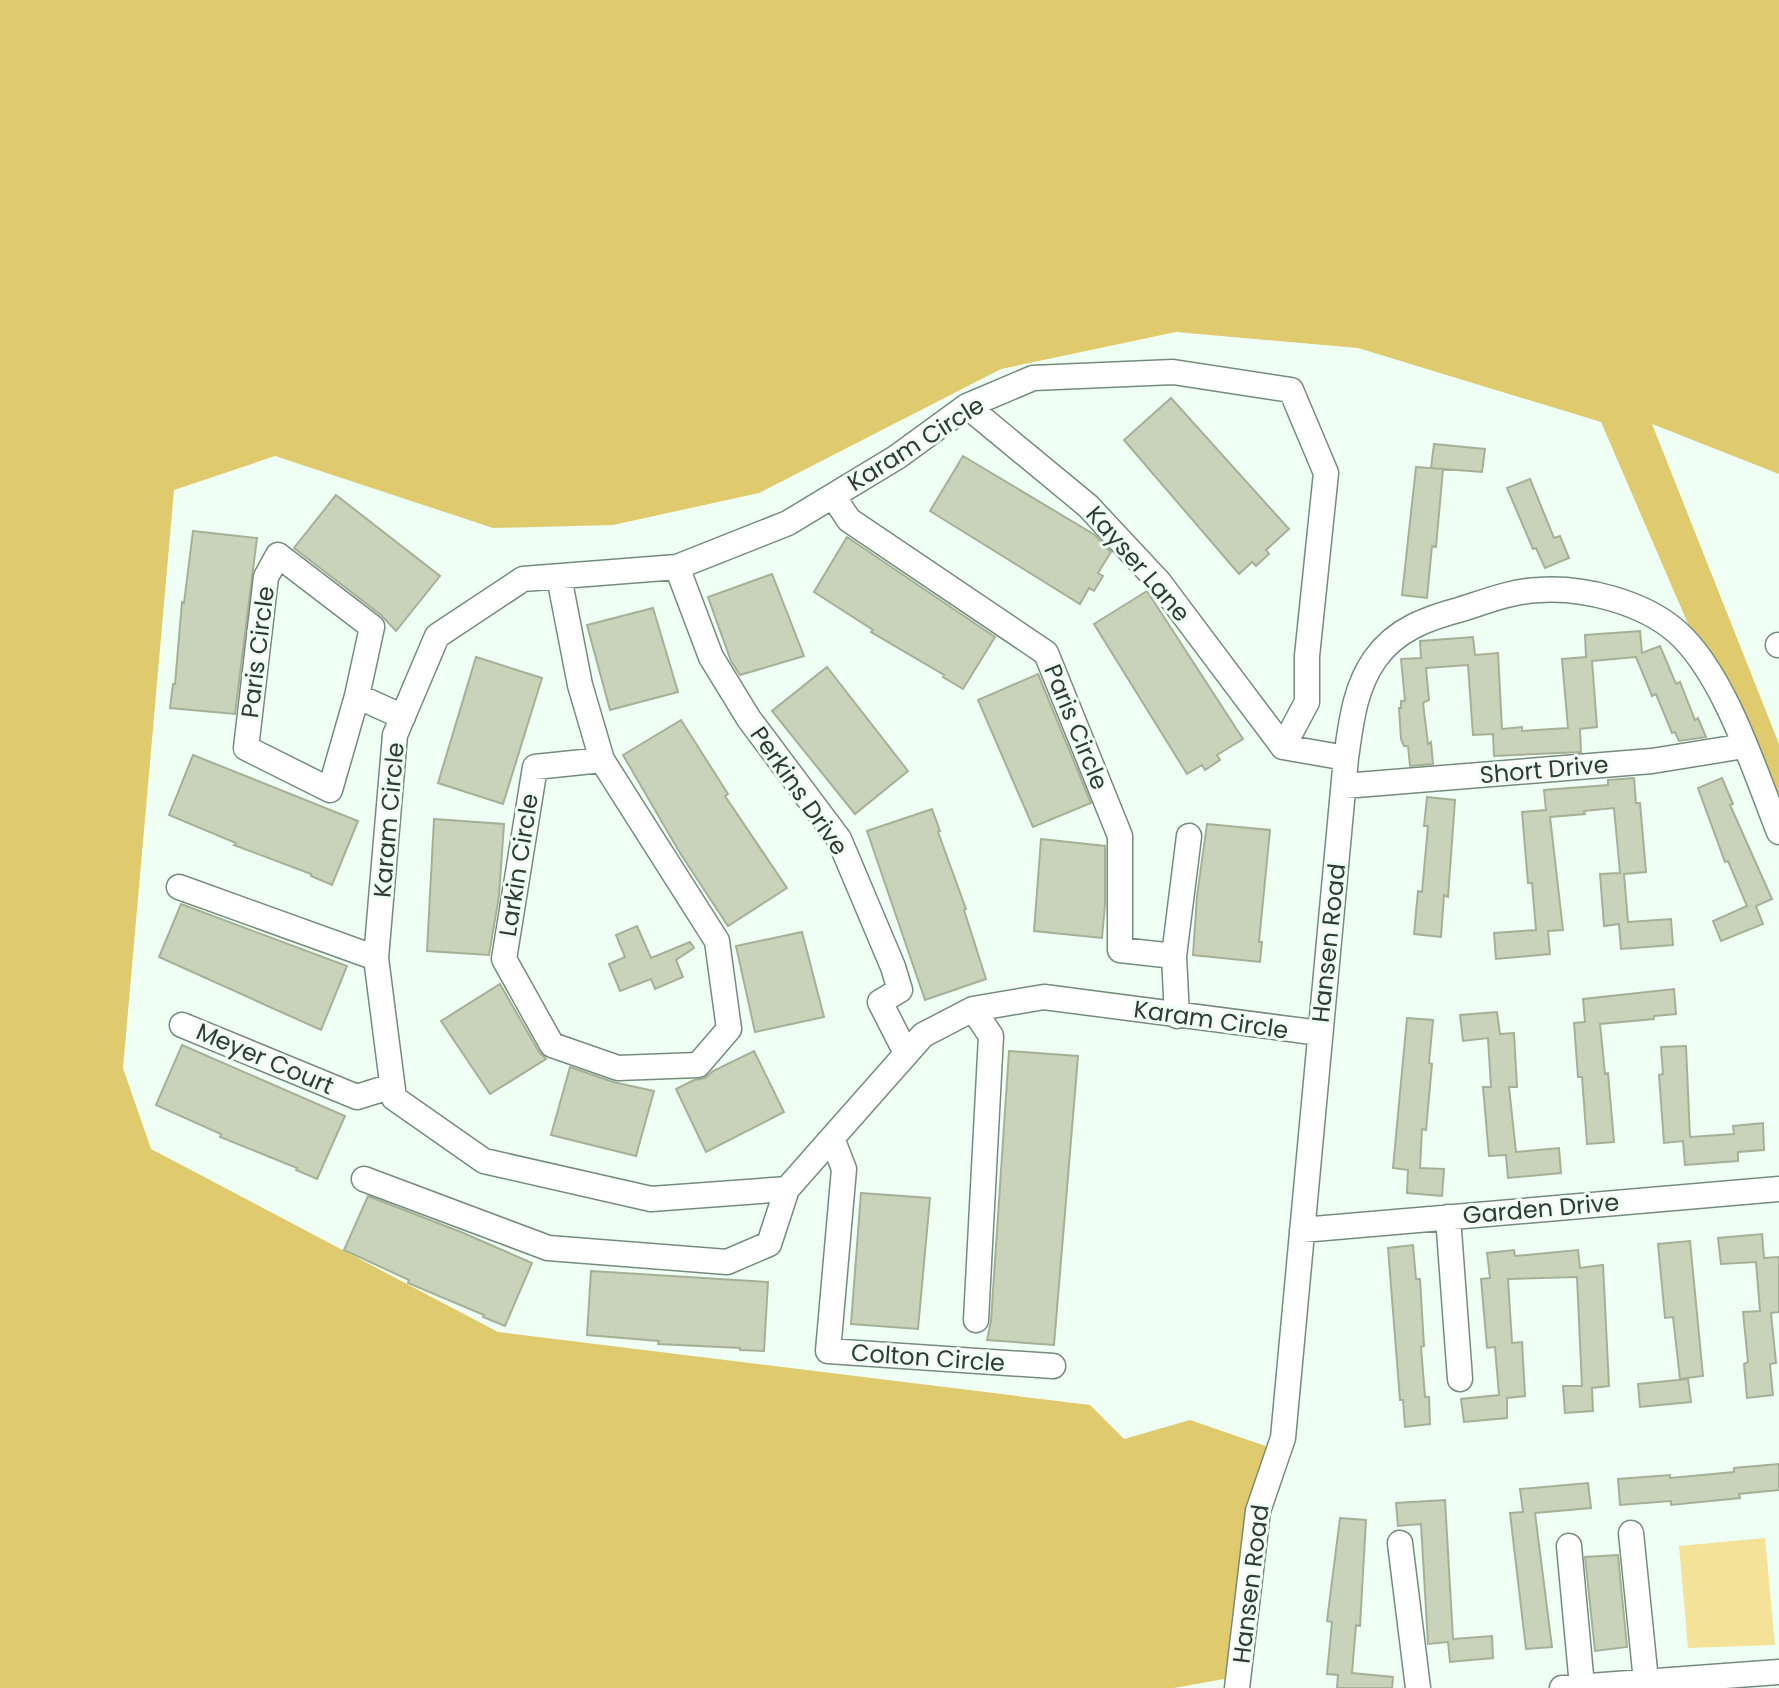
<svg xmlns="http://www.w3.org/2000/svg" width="1779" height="1688" viewBox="0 0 1779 1688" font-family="Poppins,sans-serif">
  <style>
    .green { fill: #f3e297 }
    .forest { fill: #dfca6d }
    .building { fill: #c8d3ba; stroke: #a5b097; stroke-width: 2 }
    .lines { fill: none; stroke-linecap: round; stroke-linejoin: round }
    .minor-casing { stroke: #748c7c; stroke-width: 27 }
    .minor { stroke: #fff; stroke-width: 24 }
    .labels { text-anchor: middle; stroke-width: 6; stroke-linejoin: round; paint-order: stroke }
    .street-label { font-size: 24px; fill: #313b34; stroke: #effff4 }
  </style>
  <rect width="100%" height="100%" fill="#effff4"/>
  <path class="green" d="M1765,1538L1775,1645L1688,1648L1679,1546Z"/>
  <path class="forest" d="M0,0H1779V474L1652,424L1779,744V835L1601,422L1358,348L1176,332L1001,369L759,493L613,525L493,528L275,456L174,490L123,1068L151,1149L498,1332L1090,1405L1124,1439L1190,1420L1280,1451L1241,1676L1174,1688H0Z"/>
  <path class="building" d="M1171,398L1289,529L1266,550L1269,554L1256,566L1252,562L1239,574L1124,440Z
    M1434,444L1485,449L1482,472L1431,468Z
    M963,456L1095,535L1111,552L1098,573L1103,576L1094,591L1089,588L1080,604L930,511Z
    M1416,467L1443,469L1436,547L1432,546L1427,598L1402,595Z
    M1530,479L1554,538L1560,536L1569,558L1545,568L1536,548L1533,549L1507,488Z
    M336,495L440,576L396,631L381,615L294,548Z
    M193,531L257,538L235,714L170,708L173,684H175L182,602L184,603Z
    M847,537L995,637L963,689L943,677L944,675L871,632L873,630L814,592Z
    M772,574L804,656L740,675L731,661L708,597Z
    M1147,591L1243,739L1217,755L1220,760L1205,770L1202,765L1187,774L1094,624Z
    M653,608L678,692L610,710L587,625Z
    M1640,631L1642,653L1660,646L1676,684L1680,682L1695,720L1698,718L1706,737L1679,741L1675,732L1672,733L1656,694L1652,696L1636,657L1592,661L1597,727L1580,729L1581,752L1494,756L1493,734L1473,735L1468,665L1426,668L1429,700L1423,703L1428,744L1431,742L1433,764L1410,766L1408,746H1404L1401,739L1399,708H1401V701H1405L1401,659L1421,658L1420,641L1473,637L1475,655L1498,653L1502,729L1522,727V731L1568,728L1562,659L1586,657L1585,635Z
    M476,657L542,678L503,804L438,783Z
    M827,667L908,771L855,814L772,711Z
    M1038,674L1091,803L1033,827L978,700Z
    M681,720L728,794L725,796L787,888L728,926L680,853L623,755Z
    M193,755L358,821L332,885L311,876V874L234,845L236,843L169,815Z
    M1634,778L1636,803H1640L1646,872L1624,874L1628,922L1671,919L1673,945L1621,949L1619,924L1604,926L1600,874L1620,873L1614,808L1584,811L1585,814L1550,817L1563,930L1548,931L1550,954L1496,959L1494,933L1536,930L1532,883H1528L1522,812L1546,810L1544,790L1608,785V780Z
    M1722,778L1733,804L1730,805L1772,899L1756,906L1763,924L1721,941L1713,921L1747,906L1728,861L1725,862L1698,788Z
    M1427,797L1455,800L1448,897L1444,895L1441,937L1414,934L1418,891L1422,892L1428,826H1424Z
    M932,809L940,831L938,832L966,909L964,910L986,979L925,1000L867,831Z
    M434,819L504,824L499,896L489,955L427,951Z
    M1207,824L1270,830L1259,942H1262L1260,962L1193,955L1197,896Z
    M1041,839L1105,846V905L1102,938L1034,931Z
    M181,904L347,966L321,1030L159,957Z
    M637,926L651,958L690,942L694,948L676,960L683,977L655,989L651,979L620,991L609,964L625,957L616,935Z
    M802,932L824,1017L755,1032L736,946Z
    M500,984L539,1052L546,1059L490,1094L441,1021Z
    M1674,989L1676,1014L1654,1016V1019L1600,1024L1605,1074L1608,1073L1614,1142L1587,1144L1582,1077H1578L1574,1023L1585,1022L1583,999Z
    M1497,1012L1500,1034L1514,1033L1517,1087H1509L1516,1152L1559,1148L1561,1173L1508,1178L1506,1155L1489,1156L1483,1087H1491L1488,1038L1463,1041L1460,1015Z
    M1407,1018L1433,1020L1429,1063L1432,1064L1426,1130L1422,1129L1420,1168L1444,1169L1442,1196L1407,1193L1408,1170L1393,1168Z
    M182,1045L345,1116L317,1179L296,1170L297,1168L220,1137L221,1134L156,1105Z
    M1686,1046L1690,1137L1734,1134L1733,1126L1763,1123L1764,1150L1738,1152V1161L1685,1165L1683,1141L1664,1143L1659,1075L1663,1074L1661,1047Z
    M754,1051L784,1112L706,1152L676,1089L694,1080L705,1078L713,1071Z
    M1009,1051L1078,1056L1054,1345L987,1340L991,1321Z
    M570,1067L613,1082L654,1091L636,1156L551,1135Z
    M861,1193L930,1198L918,1329L851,1324Z
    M368,1196L461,1232L532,1263L505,1326L483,1317L484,1315L408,1283L409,1280L344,1250Z
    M1762,1234L1764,1258L1779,1257V1312L1771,1313L1776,1363L1770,1364L1773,1395L1747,1398L1744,1364L1748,1362L1743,1312L1760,1311L1756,1262L1721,1264L1718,1238Z
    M1690,1241L1703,1376L1680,1379L1673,1317L1665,1318L1658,1244Z
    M1413,1245L1416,1279H1420L1424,1346L1421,1347L1425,1397H1429L1430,1424L1405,1427L1403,1400H1400L1388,1248Z
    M1514,1250L1515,1256L1578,1250L1580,1268L1603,1265L1609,1386L1592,1388L1593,1411L1565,1413L1563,1386H1582L1577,1277L1508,1279L1512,1343L1522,1342L1525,1396L1507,1398V1418L1464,1422L1461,1399L1499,1395L1495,1347L1487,1348L1481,1279L1490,1278L1487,1253Z
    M591,1271L768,1282L764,1351L740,1350V1348L658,1344L659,1341L587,1335Z
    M1688,1379L1691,1402L1640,1407L1638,1384Z
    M1779,1464V1490L1739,1494L1740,1498L1671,1505V1501L1620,1505L1618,1479L1670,1475V1478L1734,1472V1468Z
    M1588,1483L1591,1508L1535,1513L1552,1647L1526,1649L1510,1513L1523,1512L1520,1489Z
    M1445,1500L1453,1639L1492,1636L1493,1658L1450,1662L1448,1642L1428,1644L1421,1524L1398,1526L1396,1503Z
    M1340,1518L1366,1520L1360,1626L1356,1625L1352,1673L1393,1677L1392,1688H1337L1338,1675L1327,1674L1332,1622L1327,1621Z
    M1618,1555L1627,1647L1595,1651L1585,1557Z"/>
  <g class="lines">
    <g class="minor-casing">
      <path id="minor" d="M967,406L1088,506L1159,582L1283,747
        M833,496L849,520L1046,653L1120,836V950L1174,956L1177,1016
        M677,567L711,657L749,719L839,839L893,967L900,990L880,1002L906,1053
        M559,577L580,685L602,760L717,941L729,1029L698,1065L618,1068L552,1045L504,959L535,767L602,760
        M1778,645H1779
        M357,696L330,790L246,748L266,577L278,555L372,627L357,696L403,717
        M1344,786L1652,761L1744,746
        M179,887L376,958
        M1174,956L1189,836
        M973,1009L991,1036L976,1320
        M182,1025L357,1097L392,1086
        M1320,1033L1044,997L973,1009L923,1035L787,1189L651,1199L484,1161L394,1098L376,958L395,735L437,636L523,579L677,567L788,523L897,457L967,406L1033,378L1173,372L1291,390L1326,473L1307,656V702L1283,747L1346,758
        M832,1138L844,1169L828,1351L1053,1366
        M364,1179L548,1248L727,1262L769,1244L787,1189
        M1448,1217L1460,1379
        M1302,1230L1779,1189
        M1631,1533L1646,1681
        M1400,1543L1418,1688
        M1569,1546L1582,1686
        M1237,1688L1258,1511L1283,1438L1346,758C1351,724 1354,689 1375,659C1396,629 1428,618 1462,609C1487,601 1513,591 1539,590C1584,587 1643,602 1677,632C1725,675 1755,772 1779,832
        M1562,1688L1779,1672"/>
    </g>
    <use href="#minor" class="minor"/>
  </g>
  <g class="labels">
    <g class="street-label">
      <text transform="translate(916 444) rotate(-32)" y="8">Karam Circle</text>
      <text transform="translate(1138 564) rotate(49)" y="8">Kayser Lane</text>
      <text transform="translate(258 652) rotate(-83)" y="8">Paris Circle</text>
      <text transform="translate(1076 727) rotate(68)" y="8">Paris Circle</text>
      <text transform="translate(1544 770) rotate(-5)" y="8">Short Drive</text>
      <text transform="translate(799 791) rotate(55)" y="8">Perkins Drive</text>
      <text transform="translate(389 820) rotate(-85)" y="8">Karam Circle</text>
      <text transform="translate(519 865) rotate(-81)" y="8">Larkin Circle</text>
      <text transform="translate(1329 943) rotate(-84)" y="8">Hansen Road</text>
      <text transform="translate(1211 1020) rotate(8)" y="8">Karam Circle</text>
      <text transform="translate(265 1059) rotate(23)" y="8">Meyer Court</text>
      <text transform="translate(1541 1209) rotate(-5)" y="8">Garden Drive</text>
      <text transform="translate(928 1358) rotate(4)" y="8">Colton Circle</text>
      <text transform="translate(1251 1584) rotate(-83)" y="8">Hansen Road</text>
    </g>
  </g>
</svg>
